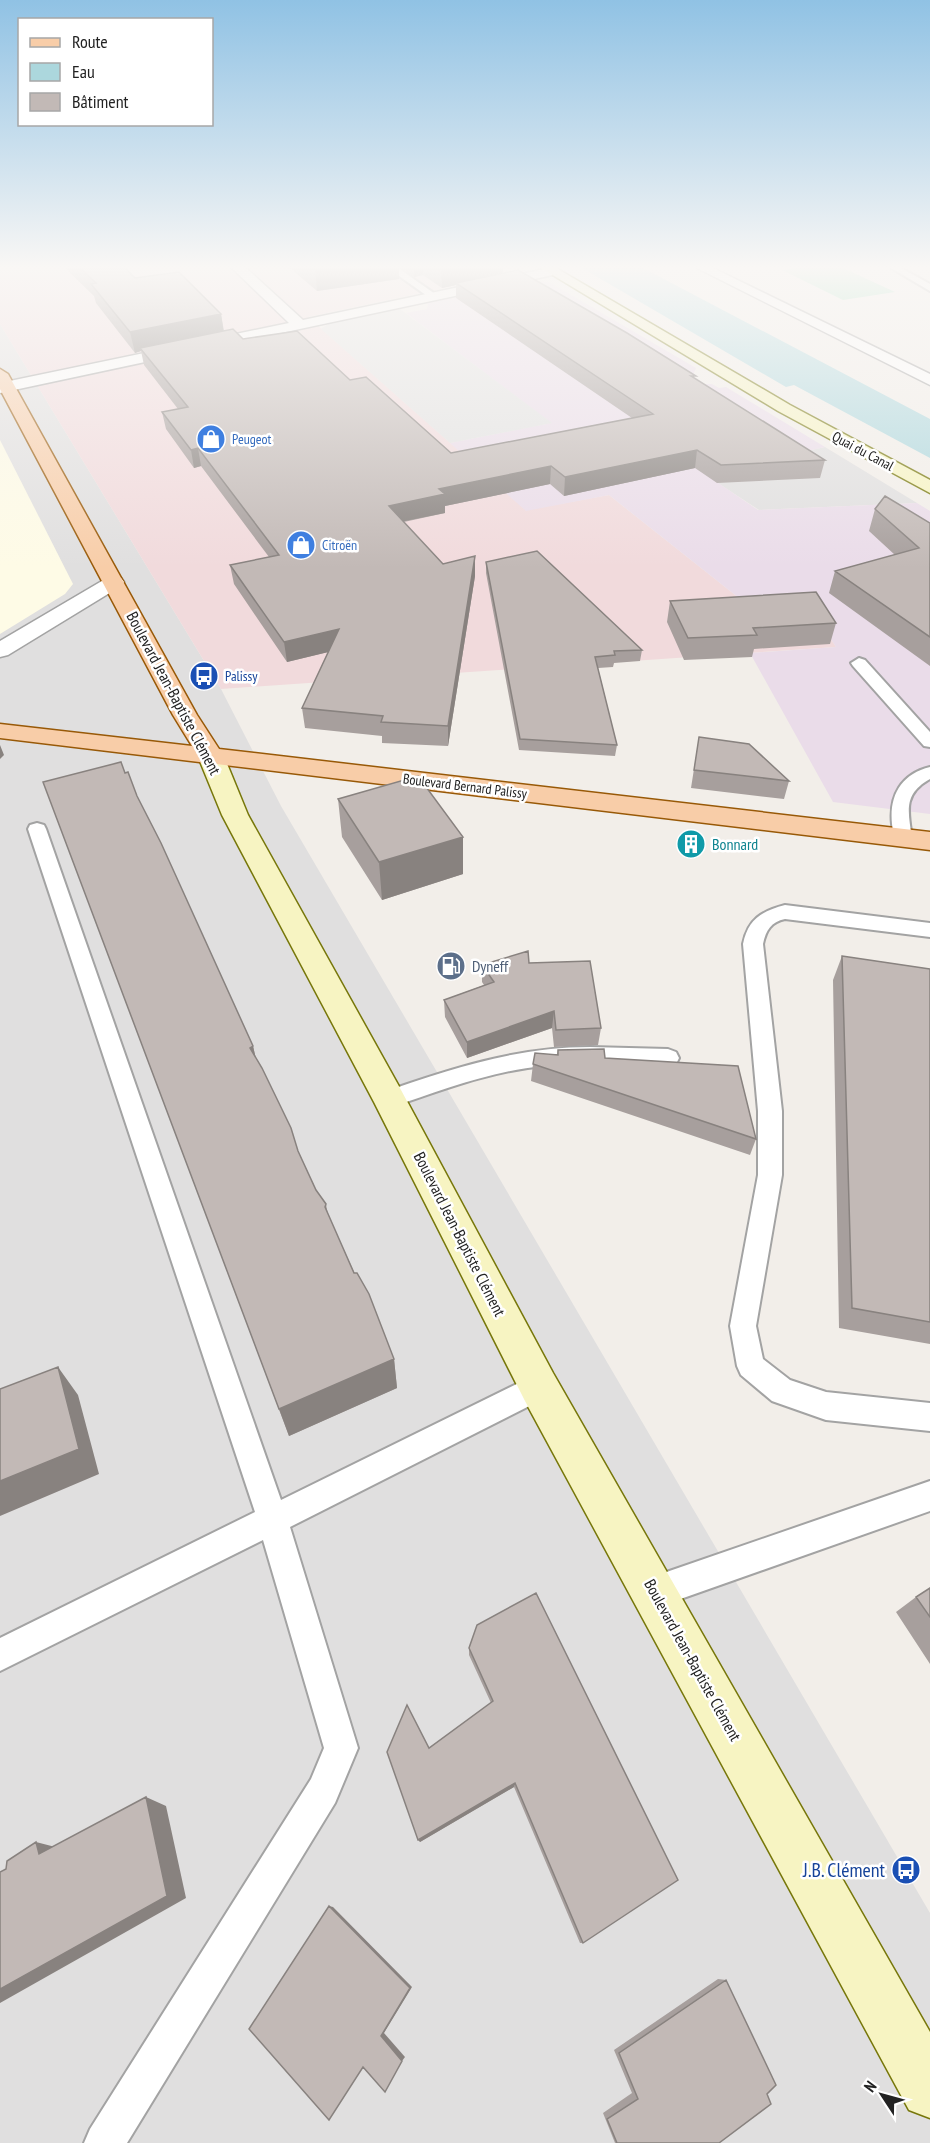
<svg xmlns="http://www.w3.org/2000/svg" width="930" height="2143" viewBox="0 0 930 2143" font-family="'PT Sans Narrow',sans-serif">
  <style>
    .residential { fill: #e0dfdf }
    .commercial { fill: #f1dadc }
    .industrial { fill: #eadce9 }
    .education { fill: #fefbe6 }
    .pitch { fill: #8cdcb4 }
    .parking { fill: #e2e2e2 }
    .water { fill: #acd7dd }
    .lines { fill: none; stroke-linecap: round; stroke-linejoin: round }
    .lane-casing { stroke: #a3a3a3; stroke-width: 4 }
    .street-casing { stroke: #a3a3a3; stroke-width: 3 }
    .secondary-casing { stroke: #77770a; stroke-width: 3 }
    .primary-casing { stroke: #985907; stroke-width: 3 }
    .lane { fill: #fff; fill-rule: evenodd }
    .street { fill: #fff; fill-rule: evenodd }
    .secondary { fill: #f7f4c2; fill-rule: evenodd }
    .primary { fill: #f8cda8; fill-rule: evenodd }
    .wall { fill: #a79f9d }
    .shaded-wall { fill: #88827f }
    .building { fill: #c2b9b6; stroke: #88827f; stroke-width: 1.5 }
    .labels { text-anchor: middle; stroke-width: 5; stroke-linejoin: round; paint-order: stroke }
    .far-shop-label { font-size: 14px; fill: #366cbe; stroke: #fff; text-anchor: start }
    .far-street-label { font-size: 14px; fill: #222; stroke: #fff }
    .far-transit-label { font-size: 14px; fill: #164399; stroke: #fff; text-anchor: start }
    .street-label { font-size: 16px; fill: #222; stroke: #fff }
    .culture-label { font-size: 16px; fill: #0d838f; stroke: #fff; text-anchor: start }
    .service-label { font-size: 16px; fill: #4e5e75; stroke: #fff; text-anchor: start }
    .near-transit-label { font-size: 20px; fill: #164399; stroke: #fff; text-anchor: end }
  </style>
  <rect width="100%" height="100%" fill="#f2eee9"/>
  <path class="residential" d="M0,324L221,689L281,806L930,1913V2143H0Z
    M825,447L917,503L759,510L704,474Z"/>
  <path class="commercial" d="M0,268H527L521,272L308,317L526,510L609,495L744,602L805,599L836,647L221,689L0,324Z"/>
  <path class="industrial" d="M528,281L549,282L696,368L692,377L704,384H712L719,388L726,387L825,447L705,474L758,510L917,503L930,511V814L833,802L750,653L836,647L805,599L744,602L609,495L526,511L450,443L551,423L406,313L427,309L428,302Z"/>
  <path class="education" d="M0,440L73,584L65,594L0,634Z"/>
  <path class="pitch" d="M798,268H843L895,292L843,300L782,270Z"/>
  <path class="parking" d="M400,309L552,423L450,443L321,329L331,322Z"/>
  <path class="water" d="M582,268H643L930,419V458L794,385L786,387Z"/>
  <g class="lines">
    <g class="lane-casing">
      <path id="lane" d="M388,268H398L438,296L430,298Z
        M891,268H901L930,284V291Z
        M859,658L865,660L930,732V747L924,746L853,666L851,663Z
        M930,767V779C903,794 908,811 912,838L910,842H896C893,837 893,831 892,824C889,796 901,774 930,767Z
        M37,823L44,825L46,829L281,1500L529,1378L539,1374L549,1378L553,1387L549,1396L290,1527L358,1748L335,1803L127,2143H84L90,2129L311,1779L324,1748L263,1540L0,1671V1638L255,1512L28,829L30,825Z
        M785,905L930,923V937L785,919C771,922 766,930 763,944L782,1111V1175L756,1326L763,1359L790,1380L826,1392L930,1403V1431L826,1420L772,1401L741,1375L737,1366L730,1326L758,1175V1111L743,944C748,919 762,911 785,905Z
        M590,1047L668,1049L676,1052L679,1058L676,1064L668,1067C627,1065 585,1061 544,1066C490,1071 440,1091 389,1108L381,1105L378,1099L381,1093C450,1069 517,1047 590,1047Z
        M930,1481V1511L655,1608L644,1603L639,1592L644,1581L655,1576Z"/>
    </g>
    <g class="street-casing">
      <path id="street" d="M232,268H246L303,320L549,268H558L560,271L553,275L0,393V383L289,323Z
        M697,268H713L930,374V385Z
        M114,576L121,578L124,582L121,586L8,655L0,657V641L107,578Z"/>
    </g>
    <g class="secondary-casing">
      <path id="secondary" d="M541,268H556L790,405L930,480V493L778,411Z
        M210,746L219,749L223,754L248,815L401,1090L553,1373L930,2032V2118L909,2110L525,1401L374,1102L222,815L197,754L201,749Z"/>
    </g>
    <g class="primary-casing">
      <path id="primary" d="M0,369L8,374L197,715L219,749L930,832V850L0,738V724L192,746L173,715L0,389Z"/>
    </g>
    <use href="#lane" class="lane"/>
    <use href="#street" class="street"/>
    <use href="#secondary" class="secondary"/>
    <use href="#primary" class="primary"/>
  </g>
  <path class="wall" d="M65,268H125L135,278L221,314L224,331L243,339L350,380L451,453L632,418L456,298V285L442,288L423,275L414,277L402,268H503V273L695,379L825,460L820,478L717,483L695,468L564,496L550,484L445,506V513L404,522L443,564L475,556V576L448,746L382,743V736L305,728L302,708L328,652L287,662L234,584L230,565L269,557L201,466L194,468L166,429L162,412L178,409L144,365L141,351L135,353L96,303L94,296Z
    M290,268H399V279L317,291Z
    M875,509L930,523V666L829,593L835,571L895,555L869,531Z
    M486,562L642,650L640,661L614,663L613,667L598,668L617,745L615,756L519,750L486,573Z
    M670,601L836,623L830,644L754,649L752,657L684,660L667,622Z
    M699,737L789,781L784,799L691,788Z
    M125,773L253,1046L256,1059L316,1190L326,1204L328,1215L394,1359L397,1388L289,1436L57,819Z
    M338,799L463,874L382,900L342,837Z
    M842,956L930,969V1344L839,1328L833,980Z
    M529,963L601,1028L598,1045L554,1047L552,1028L467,1058L445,1017L444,1000L484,985L482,982V965Z
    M558,1050L605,1058L756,1139L750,1155L531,1081L533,1064L557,1054Z
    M930,1588V1664L896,1612L916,1597Z
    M477,1625L583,1943H580L514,1787L420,1842L429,1748L491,1703L469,1655V1648Z
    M718,1979L726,1980L767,2094L719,2143H615L603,2113L632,2093L614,2050Z"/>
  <path class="shaded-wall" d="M315,268H399V279L317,291Z
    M414,268H423V275L414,277Z
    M441,268H503L502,276L456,283V285L442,288Z
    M221,314L224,334L140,348L141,351L135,353L130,332Z
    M198,448L201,466L194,468L191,450Z
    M697,450L695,468L564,496L565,477Z
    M551,466L550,484L445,506V513L390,524L389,506L439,489Z
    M475,556V576L448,746V726Z
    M339,629L341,649L287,662L284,642Z
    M0,745L4,755L0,759Z
    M463,837V874L382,900L379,862Z
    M554,1011L552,1028L467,1058V1042Z
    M253,1046L261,1081L250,1048Z
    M394,1359L397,1388L289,1436L279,1409Z
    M58,1367L78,1395L99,1474L0,1516V1481Z
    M515,1783L514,1787L420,1842L418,1840Z
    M146,1797L166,1806L186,1898L0,2003V1989Z
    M36,1842L63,1849L39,1854Z
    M329,1906L333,1907L412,1987L384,2033L405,2057L402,2061L381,2036Z"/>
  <path class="building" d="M80,268H125L135,278L179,272L221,314L130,332L91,284L96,283Z
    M518,270L627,333L696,376H691L825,460L721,465L697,450L565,477L551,466L439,489L445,494L389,506L443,564L475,556L448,726L381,722L383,716L302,708L339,629L284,642L230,565L279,555L198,448L191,450L162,412L188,407L140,348L233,329L243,339L297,331L350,380L366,377L451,453L653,414L456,283Z
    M885,496L930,523V637L835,571L919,548L875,509Z
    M537,551L642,650L614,651L615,655L595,657L617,745L520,739L486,562Z
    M816,592L836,623L753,628L757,635L688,638L670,601Z
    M699,737L749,744L789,781L694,770Z
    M121,762L125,773L128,772L137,796L161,843L253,1046L250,1048L262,1068L291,1128L298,1151L316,1190L326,1204L325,1207L354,1273H357L369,1294L394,1359L279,1409L43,782Z
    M418,776L463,837L379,862L338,799Z
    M528,951L529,963L590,961L601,1028L556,1030L554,1011L467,1042L444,1000L494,982L482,965Z
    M842,956L930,969V1322L852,1308Z
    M604,1049L605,1058L738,1066L756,1139L533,1064L535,1053L558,1055V1050Z
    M58,1367L79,1449L0,1481V1389Z
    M930,1588V1617L916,1597Z
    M536,1593L678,1880L583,1943L515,1783L418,1840L387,1752L407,1705L429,1748L493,1701L469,1648L477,1625Z
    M146,1797L167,1896L0,1989V1872L6,1869L7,1861L36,1842L39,1854Z
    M329,1906L410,1988L381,2036L402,2061L385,2092L363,2067L329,2120L249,2029Z
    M726,1980L776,2085L767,2094L771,2104L719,2143H617L607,2119L638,2099L619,2053Z"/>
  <linearGradient id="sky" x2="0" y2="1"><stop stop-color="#90c2e4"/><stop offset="0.47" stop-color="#f9f7f5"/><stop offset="1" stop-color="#f9f7f5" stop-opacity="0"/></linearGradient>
  <rect width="930" height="568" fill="url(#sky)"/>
  <defs>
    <g id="shop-disc" transform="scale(1.5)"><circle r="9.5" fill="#3f7fe0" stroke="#fff"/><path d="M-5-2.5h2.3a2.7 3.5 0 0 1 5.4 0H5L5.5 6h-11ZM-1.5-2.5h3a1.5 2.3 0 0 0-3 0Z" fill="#fff"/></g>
    <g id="bus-disc" transform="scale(1.5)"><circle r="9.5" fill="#1a4fb4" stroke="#fff"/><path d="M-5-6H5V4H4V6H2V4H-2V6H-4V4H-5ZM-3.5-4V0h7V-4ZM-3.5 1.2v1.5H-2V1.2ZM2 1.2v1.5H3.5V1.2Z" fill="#fff"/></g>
    <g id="building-disc" transform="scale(1.5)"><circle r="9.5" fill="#0f9aa8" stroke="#fff"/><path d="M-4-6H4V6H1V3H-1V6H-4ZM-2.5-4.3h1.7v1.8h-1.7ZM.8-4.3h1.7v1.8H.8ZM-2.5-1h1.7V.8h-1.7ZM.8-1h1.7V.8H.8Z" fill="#fff"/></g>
    <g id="fuel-disc" transform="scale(1.5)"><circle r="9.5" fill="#5c6f8a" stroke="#fff"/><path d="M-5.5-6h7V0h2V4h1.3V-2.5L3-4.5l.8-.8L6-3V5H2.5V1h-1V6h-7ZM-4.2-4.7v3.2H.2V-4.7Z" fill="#fff"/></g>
  </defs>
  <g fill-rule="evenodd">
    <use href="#shop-disc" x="211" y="439"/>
    <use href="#shop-disc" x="301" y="545"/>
    <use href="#bus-disc" x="204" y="676"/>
    <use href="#building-disc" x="691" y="844"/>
    <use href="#fuel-disc" x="451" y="966"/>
    <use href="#bus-disc" x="906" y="1870"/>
  </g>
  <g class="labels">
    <g class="far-shop-label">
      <text x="232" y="444">Peugeot</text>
      <text x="322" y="550">Citroën</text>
    </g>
    <g class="far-street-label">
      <text transform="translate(863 451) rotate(28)" y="5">Quai du Canal</text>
      <text transform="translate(465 786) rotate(7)" y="5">Boulevard Bernard Palissy</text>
    </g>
    <g class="far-transit-label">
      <text x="225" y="681">Palissy</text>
    </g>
    <g class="street-label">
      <text transform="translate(174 693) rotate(62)" y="6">Boulevard Jean-Baptiste Clément</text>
      <text transform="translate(460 1234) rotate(63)" y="6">Boulevard Jean-Baptiste Clément</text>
      <text transform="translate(693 1660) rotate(61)" y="6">Boulevard Jean-Baptiste Clément</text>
    </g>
    <g class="culture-label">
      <text x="712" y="850">Bonnard</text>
    </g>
    <g class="service-label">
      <text x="472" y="972">Dyneff</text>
    </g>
    <g class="near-transit-label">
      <text x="885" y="1877">J.B. Clément</text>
    </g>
  </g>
  <rect x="18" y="18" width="195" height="108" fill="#ffffff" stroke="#a7a7a7" stroke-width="1.5"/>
  <rect x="30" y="38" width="30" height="9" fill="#f8cda8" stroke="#a7a7a7" stroke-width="1.5"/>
  <text x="72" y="48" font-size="18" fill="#222222">Route</text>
  <rect x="30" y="63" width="30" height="18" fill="#acd7dd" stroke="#a7a7a7" stroke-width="1.5"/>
  <text x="72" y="78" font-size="18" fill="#222222">Eau</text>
  <rect x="30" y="93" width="30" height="18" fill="#c2b9b6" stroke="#a7a7a7" stroke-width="1.5"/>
  <text x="72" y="108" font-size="18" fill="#222222">Bâtiment</text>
  <g transform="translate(882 2095) rotate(306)" stroke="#ffffff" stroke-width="4.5" paint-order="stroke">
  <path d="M0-4.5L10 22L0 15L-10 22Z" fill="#222222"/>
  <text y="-9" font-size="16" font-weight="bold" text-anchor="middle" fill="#222222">N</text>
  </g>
</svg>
